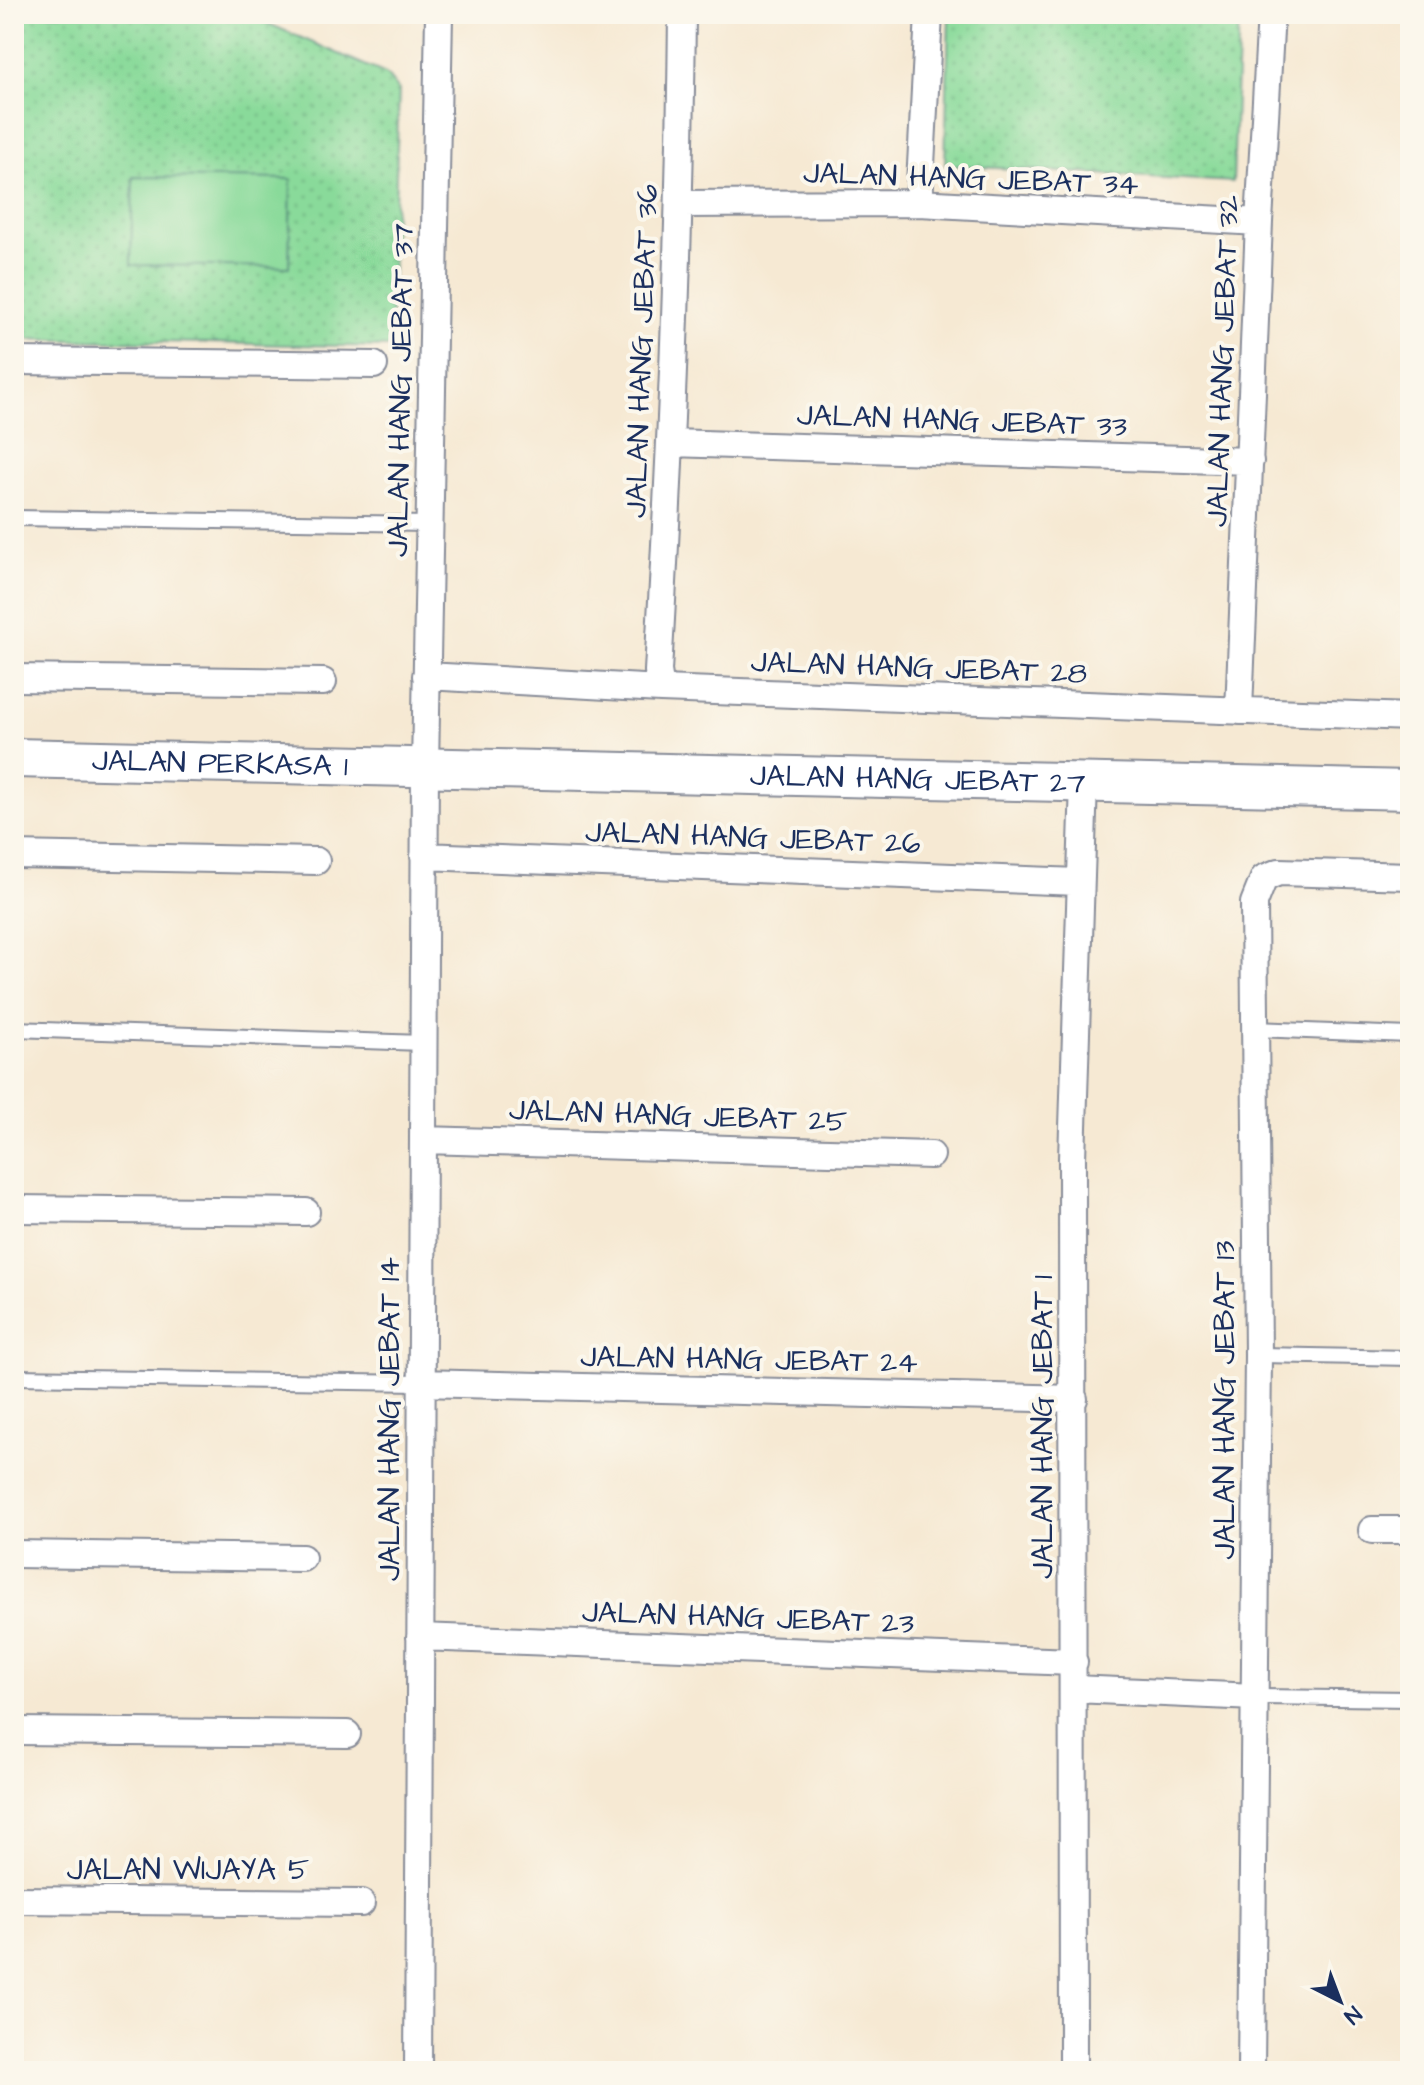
<svg xmlns="http://www.w3.org/2000/svg" width="1424" height="2085" viewBox="0 0 1424 2085" font-family="'Architects Daughter',sans-serif">
  <style>
    .grass { fill: url(#grass-dots); stroke: #52847c; stroke-width: 2 }
    .pitch { fill: #89da9a; stroke: #52847c; stroke-width: 2 }
    .lines { fill: none; stroke-linecap: round; stroke-linejoin: round }
    .lane-casing { stroke: #888c98; stroke-width: 18 }
    .street-casing { stroke: #888c98; stroke-width: 30 }
    .secondary-casing { stroke: #888c98; stroke-width: 42 }
    .lane { stroke: #fff; stroke-width: 14 }
    .street { stroke: #fff; stroke-width: 26 }
    .secondary { stroke: #fff; stroke-width: 38 }
    .labels { text-anchor: middle; stroke-width: 8; stroke-linejoin: round; paint-order: stroke }
    .street-label { font-size: 30px; fill: #1b2f5e; stroke: #fbf7ec }
  </style>
  <defs>
    <pattern id="grass-dots" width="8" height="8" patternUnits="userSpaceOnUse" patternTransform="scale(2)"><rect width="8" height="8" fill="#89da9a"/><path d="M2 2h.1M6 6h.1" fill="none" stroke="#76bb87" stroke-width="1.8" stroke-linecap="round"/></pattern>
  </defs>
  <rect width="100%" height="100%" fill="#fbf7ec"/>
  <filter id="ink" filterUnits="userSpaceOnUse"><feTurbulence type="fractalNoise" baseFrequency=".0125" numOctaves="2"/><feDisplacementMap in="SourceGraphic" scale="16" xChannelSelector="R" yChannelSelector="G"/><feConvolveMatrix kernelMatrix="1 2 1 2 8 2 1 2 1" color-interpolation-filters="sRGB"/></filter>
  <filter id="wash" filterUnits="userSpaceOnUse"><feTurbulence type="fractalNoise" baseFrequency=".006" numOctaves="4" result="noise"/><feDisplacementMap in="SourceGraphic" scale="32" xChannelSelector="R" yChannelSelector="G"/><feGaussianBlur stdDeviation="1.8" result="paint"/><feColorMatrix in="noise" values="0 0 0 0 0 0 0 0 0 0 0 0 0 0 0 0 0 1.4 0 .05"/><feComposite in="paint" operator="in"/></filter>
  <g filter="url(#wash)">
    <rect width="100%" height="100%" fill="#f6e9d3"/>
    <path class="grass" d="M14,14H246L386,74L399,90L390,347L14,339Z
      M949,14H1239L1233,182L945,165Z"/>
    <path class="pitch" d="M133,177L291,179L289,267L131,265Z"/>
  </g>
  <g filter="url(#ink)">
    <g class="lines">
      <g class="lane-casing">
        <path id="lane" d="M14,518L429,524
          M14,1029L423,1043
          M1254,1029L1410,1035
          M1258,1355L1410,1358
          M14,1377L421,1383
          M1255,1697L1410,1699"/>
      </g>
      <g class="street-casing">
        <path id="street" d="M919,203L929,14
          M680,204L919,203L1259,222
          M14,361L374,365
          M671,443L1250,461
          M426,676L661,689L1410,717
          M14,678L323,682
          M661,689L658,671C671,452 680,233 682,14
          M1239,711L1259,222L1271,14
          M14,855L316,861
          M424,856L1079,882
          M423,1140L931,1155
          M14,1209L306,1212
          M421,1383L1074,1399
          M1372,1530H1410
          M14,1554L302,1558
          M420,1637L1074,1662
          M1074,1689L1255,1697
          M14,1731L347,1734
          M14,1900L361,1903
          M418,2071L425,767L439,14
          M1073,2071L1072,1159L1084,782
          M1251,2071L1258,1355L1254,903L1264,878L1279,872L1410,876"/>
      </g>
      <g class="secondary-casing">
        <g id="secondary">
          <path id="s1" d="M14,758L1410,790"/>
        </g>
      </g>
      <use href="#lane" class="lane"/>
      <use href="#street" class="street"/>
      <use href="#secondary" class="secondary"/>
    </g>
  </g>
  <g class="labels">
    <g class="street-label">
      <text transform="translate(971 178) rotate(2)" y="10">JALAN HANG JEBAT 34</text>
      <text transform="translate(641 351) rotate(-88)" y="10">JALAN HANG JEBAT 36</text>
      <text transform="translate(1222 361) rotate(-88)" y="10">JALAN HANG JEBAT 32</text>
      <text transform="translate(400 390) rotate(-89)" y="10">JALAN HANG JEBAT 37</text>
      <text transform="translate(962 420) rotate(2)" y="10">JALAN HANG JEBAT 33</text>
      <text transform="translate(919 667) rotate(2)" y="10">JALAN HANG JEBAT 28</text>
      <text dy="10" stroke="none"><textPath href="#s1" startOffset="206">JALAN PERKASA 1</textPath></text>
      <text dy="10" stroke="none"><textPath href="#s1" startOffset="904">JALAN HANG JEBAT 27</textPath></text>
      <text transform="translate(753 837) rotate(2)" y="10">JALAN HANG JEBAT 26</text>
      <text transform="translate(678 1115) rotate(2)" y="10">JALAN HANG JEBAT 25</text>
      <text transform="translate(749 1359) rotate(1)" y="10">JALAN HANG JEBAT 24</text>
      <text transform="translate(1224 1400) rotate(-90)" y="10">JALAN HANG JEBAT 13</text>
      <text transform="translate(389 1419) rotate(-90)" y="10">JALAN HANG JEBAT 14</text>
      <text transform="translate(1042 1427) rotate(-90)" y="10">JALAN HANG JEBAT 1</text>
      <text transform="translate(748 1617) rotate(2)" y="10">JALAN HANG JEBAT 23</text>
      <text x="188" y="1879">JALAN WIJAYA 5</text>
    </g>
  </g>
  <rect width="1424" height="2085" fill="none" stroke="#fbf7ec" stroke-width="48"/>
  <g transform="translate(1340 2001) rotate(138)" stroke="#fbf7ec" stroke-width="6" paint-order="stroke">
  <path d="M0-6L14 30L0 20L-14 30Z" fill="#1b2f5e"/>
  <text y="-12" font-size="22" font-weight="bold" text-anchor="middle" fill="#1b2f5e">N</text>
  </g>
</svg>
